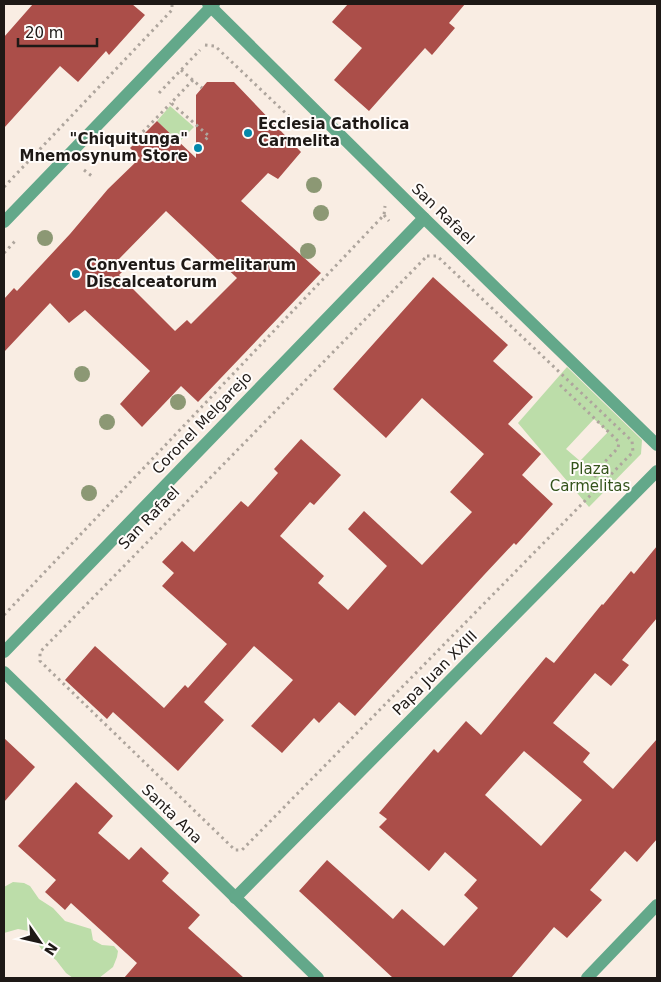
<svg xmlns="http://www.w3.org/2000/svg" width="661" height="982" font-family="'DejaVu Sans',sans-serif">
<style>
.green{fill:#bcdda9;fill-rule:evenodd}
.building{fill:#ab4e49;fill-rule:evenodd}
.lines{fill:none;stroke-linecap:round;stroke-linejoin:round}
.path{stroke:#aea59d;stroke-width:3;stroke-dasharray:2.5 4;stroke-linecap:butt}
.minor{stroke:#63a88a;stroke-width:12}
.tree{fill:#8c9874}
.poi-dot{fill:#0488aa;stroke:#fffcfa;stroke-width:2}
.labels{text-anchor:middle;stroke-width:4;stroke-linejoin:round;paint-order:stroke}
.poi-label{font-size:15px;font-weight:bold;fill:#1e1916;stroke:#fffcfa;text-anchor:start}
.street-label{font-size:15px;fill:#1e1916;stroke:#fffcfa}
.park-label{font-size:15px;fill:#33531a;stroke:#fffcfa}
</style>
<rect width="100%" height="100%" fill="#f9ede3"/>
<!-- green -->
<g class="green">
<polygon points="170,106 194,127 179,142 157,121"/>
<path d="M 567,367 L 642,440 L 641,454 L 589,507 L 518,423 ZM 594,419 L 608,432 L 580,461 L 566,449 Z"/>
<polygon points="13,882 24,883 30,886 39,899 53,908 65,921 91,929 93,940 102,945 114,946 118,951 117,957 113,967 108,971 99,978 73,978 66,973 56,960 42,950 29,931 18,929 4,933 4,887"/>
</g>
<!-- building -->
<g class="building">
<polygon points="33,4 132,4 145,15 109,55 106,51 78,82 60,66 4,128 4,37"/>
<polygon points="348,4 465,4 449,23 455,28 432,55 425,48 369,111 334,80 362,48 332,22"/>
<path d="M 207,82 L 234,82 L 301,152 L 278,179 L 268,173 L 241,201 L 321,273 L 198,402 L 181,386 L 142,427 L 120,404 L 150,371 L 85,310 L 69,323 L 50,303 L 4,352 L 4,299 L 14,288 L 17,291 L 70,234 L 108,189 L 140,158 L 130,148 L 157,121 L 196,158 L 196,95 ZM 166,211 L 237,278 L 191,324 L 187,320 L 175,331 L 119,275 L 127,267 L 118,260 Z"/>
<polygon points="433,277 508,345 493,361 533,397 508,424 541,454 522,475 553,504 516,545 514,543 484,575 355,716 339,702 319,723 314,718 282,753 251,726 293,680 254,646 204,702 224,720 178,771 113,712 107,719 65,680 95,646 164,708 185,685 188,688 227,644 162,586 174,573 162,562 182,541 194,552 241,501 248,507 278,473 274,469 301,439 341,475 314,505 310,502 280,536 324,576 318,583 348,610 387,566 348,529 364,511 422,565 472,512 450,492 484,454 422,398 386,438 333,389"/>
<path d="M 657,546 L 657,618 L 622,660 L 629,665 L 611,686 L 595,673 L 553,723 L 590,753 L 583,762 L 613,789 L 657,739 L 657,839 L 637,862 L 625,851 L 590,890 L 602,900 L 567,938 L 554,927 L 511,978 L 393,978 L 299,891 L 327,860 L 393,919 L 402,909 L 444,946 L 478,908 L 464,895 L 477,880 L 445,852 L 429,871 L 379,827 L 387,819 L 379,813 L 434,749 L 438,753 L 466,721 L 481,735 L 546,657 L 554,663 L 602,604 L 603,605 L 631,571 L 634,574 ZM 524,751 L 582,800 L 541,846 L 485,795 Z"/>
<polygon points="4,738 35,767 4,802"/>
<polygon points="76,782 113,816 98,833 129,860 141,847 169,873 162,881 200,915 188,928 244,978 124,978 137,963 71,903 65,910 45,892 56,880 18,846"/>
</g>
<g class="lines">
<!-- path -->
<g class="path">
<polyline points="205,45 215,46 296,123"/>
<polyline points="181,70 202,88"/>
<polyline points="193,80 171,103 209,136 203,142"/>
<polyline points="159,93 200,50"/>
<polyline points="119,134 131,144 171,103"/>
<polyline points="84,170 93,177"/>
<polyline points="4,187 172,10 172,4"/>
<polyline points="384,215 389,221"/>
<polyline points="4,253 17,239"/>
<polygon points="427,256 437,256 632,441 633,452 242,850 235,850 40,661 40,652"/>
<polyline points="560,385 619,442 618,448 593,474"/>
<polyline points="580,462 603,483"/>
<polyline points="4,615 384,215 385,206"/>
</g>
<!-- minor -->
<g class="minor">
<polyline points="208,4 424,218 657,445"/>
<polyline points="4,222 214,4"/>
<polyline points="4,652 424,218"/>
<polyline points="4,672 318,978"/>
<polyline points="235,898 657,471"/>
<polyline points="587,978 657,905"/>
</g>
</g>
<!-- trees -->
<g class="tree">
<circle cx="314" cy="185" r="8"/>
<circle cx="321" cy="213" r="8"/>
<circle cx="45" cy="238" r="8"/>
<circle cx="308" cy="251" r="8"/>
<circle cx="82" cy="374" r="8"/>
<circle cx="178" cy="402" r="8"/>
<circle cx="107" cy="422" r="8"/>
<circle cx="89" cy="493" r="8"/>
</g>
<!-- markers -->
<g class="poi-dot">
<circle cx="248" cy="133" r="5"/>
<circle cx="198" cy="148" r="5"/>
<circle cx="76" cy="274" r="5"/>
</g>
<g class="labels">
<!-- poi labels -->
<g class="poi-label">
<text x="258" y="129">Ecclesia Catholica<tspan x="258" dy="17">Carmelita</tspan></text>
<text x="188" y="144" text-anchor="end">"Chiquitunga"<tspan x="188" dy="17">Mnemosynum Store</tspan></text>
<text x="86" y="270">Conventus Carmelitarum<tspan x="86" dy="17">Discalceatorum</tspan></text>
</g>
<!-- street labels -->
<g class="street-label">
<text transform="translate(443 214) rotate(44)" y="5">San Rafael</text>
<text transform="translate(202 423) rotate(-46)" y="5">Coronel Melgarejo</text>
<text transform="translate(149 518) rotate(-46)" y="5">San Rafael</text>
<text transform="translate(435 673) rotate(-45)" y="5">Papa Juan XXIII</text>
<text transform="translate(172 814) rotate(44)" y="5">Santa Ana</text>
</g>
<!-- park labels -->
<g class="park-label">
<text x="590" y="474">Plaza<tspan x="590" dy="17">Carmelitas</tspan></text>
</g>
</g>
<!-- border -->
<rect width="661" height="982" fill="none" stroke="#1e1916" stroke-width="10"/>
<!-- north arrow -->
<g transform="translate(40 942) rotate(124)" stroke="#fffcfa" stroke-width="4" paint-order="stroke">
<path d="M0-4L9 19L0 12L-9 19Z" fill="#1e1916"/>
<text y="-8" font-size="14" font-weight="bold" text-anchor="middle" fill="#1e1916">N</text>
</g>
<!-- scale -->
<path d="M18 38v8h79v-8" fill="none" stroke="#1e1916" stroke-width="2.5"/>
<text x="25" y="38" font-size="15" fill="#1e1916" stroke="#fffcfa" stroke-width="4" paint-order="stroke">20 m</text>
</svg>
